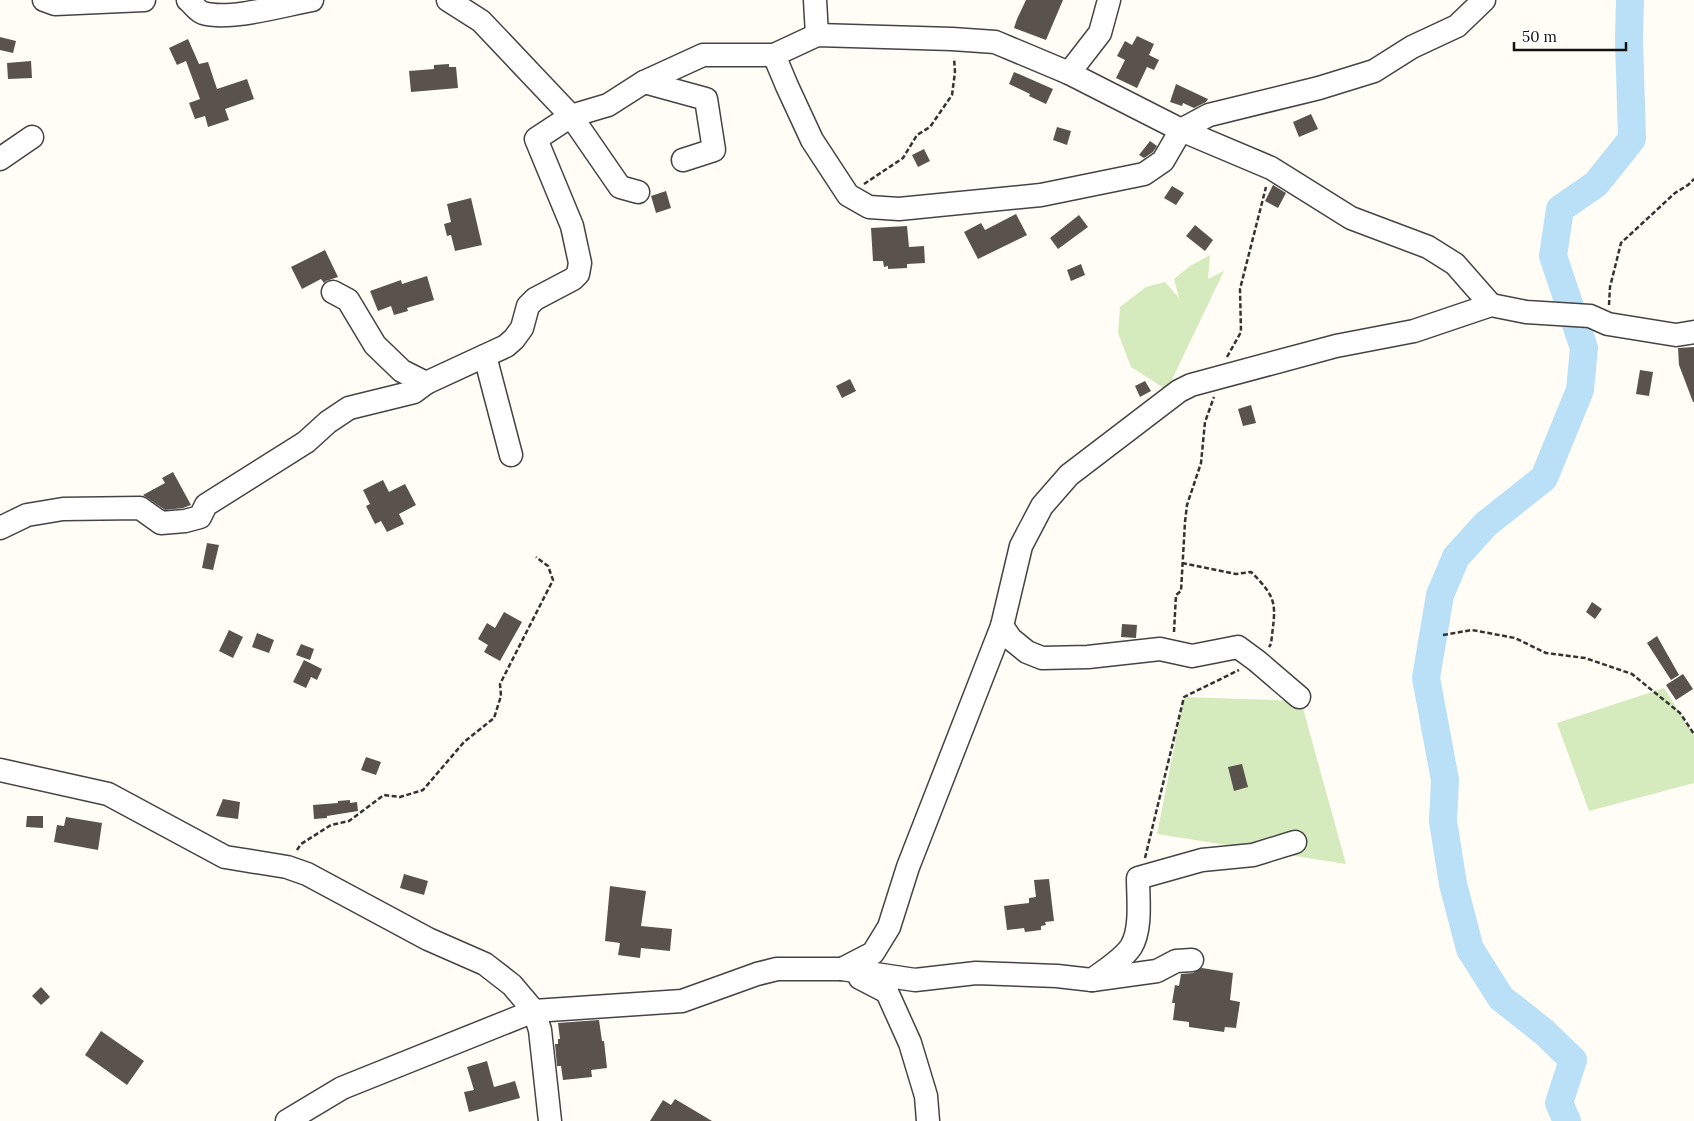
<svg xmlns="http://www.w3.org/2000/svg" width="1694" height="1121" font-family="Lora,serif">
<style>
.green{fill:#d5ebbd}
.lines{fill:none;stroke-linecap:round;stroke-linejoin:round}
.river{stroke:#b9e0f7;stroke-width:28}
.building{fill:#5a524d}
.minor-casing{stroke:#444;stroke-width:25}
.path{stroke:#333;stroke-width:2.5;stroke-dasharray:5 2.5;stroke-linecap:butt}
.minor{stroke:#fff;stroke-width:22}
</style>
<rect width="100%" height="100%" fill="#fffdf5"/>
<!-- green -->
<g class="green">
<polygon points="1210,255 1208,279 1224,271 1167,390 1131,367 1118,333 1120,307 1146,287 1165,282 1179,298 1174,279 1190,266"/>
<polygon points="1664,688 1694,735 1694,783 1589,811 1557,723"/>
<polygon points="1184,697 1301,701 1346,864 1157,834"/>
</g>
<g class="lines">
<!-- river -->
<polyline class="river" points="1567,1121 1559,1103 1573,1060 1544,1032 1501,998 1470,949 1453,884 1443,821 1445,780 1426,678 1440,595 1456,557 1486,524 1544,478 1580,390 1584,348 1553,256 1560,209 1596,184 1632,139 1629,39 1630,0"/>
</g>
<!-- building -->
<g class="building">
<polygon points="1026,0 1063,0 1046,40 1014,28 1017,19"/>
<polygon points="1137,36 1154,44 1149,55 1159,60 1154,70 1147,67 1137,88 1116,78 1125,60 1117,56 1125,41 1132,45"/>
<polygon points="0,37 16,41 13,53 0,50"/>
<polygon points="188,39 199,64 208,62 217,89 247,79 254,99 225,109 229,120 208,127 205,116 195,119 189,103 200,99 186,61 177,65 169,48"/>
<polygon points="31,61 32,78 8,79 7,63"/>
<polygon points="449,64 449,67 456,67 458,88 411,92 409,71 434,69 434,65"/>
<polygon points="1014,72 1053,89 1046,104 1029,96 1030,94 1009,84"/>
<polygon points="1176,84 1208,99 1206,102 1194,108 1183,103 1182,106 1170,102"/>
<polygon points="1311,114 1318,129 1299,137 1293,122"/>
<polygon points="1057,127 1071,131 1067,145 1053,140"/>
<polygon points="1150,141 1157,146 1153,152 1144,158 1139,155"/>
<polygon points="924,149 930,161 918,167 912,155"/>
<polygon points="1273,185 1286,193 1278,208 1265,201"/>
<polygon points="1172,186 1184,193 1176,205 1164,198"/>
<polygon points="666,191 671,208 656,213 651,196"/>
<polygon points="471,198 482,245 455,251 451,235 447,236 444,224 451,222 447,204"/>
<polygon points="1016,214 1027,235 978,259 964,232 981,223 985,230"/>
<polygon points="1079,215 1088,227 1058,249 1050,238"/>
<polygon points="1195,225 1213,240 1205,251 1186,236"/>
<polygon points="907,226 909,247 924,246 925,263 907,264 907,268 888,269 888,266 884,267 883,261 873,261 871,228"/>
<polygon points="325,250 338,277 326,281 324,283 321,279 302,289 291,267"/>
<polygon points="1081,264 1085,275 1071,281 1067,270"/>
<polygon points="427,276 434,300 407,308 408,311 394,315 391,306 378,311 370,291 401,280 402,284"/>
<polygon points="1694,347 1694,402 1693,402 1679,365 1678,348"/>
<polygon points="1640,370 1653,372 1649,396 1636,394"/>
<polygon points="850,379 856,391 842,398 836,386"/>
<polygon points="1145,381 1151,391 1140,397 1135,386"/>
<polygon points="1251,405 1256,423 1243,426 1238,409"/>
<polygon points="173,472 191,505 183,508 165,510 143,495 165,483 162,478"/>
<polygon points="383,480 389,492 405,484 416,505 399,514 404,524 387,532 381,521 375,524 366,506 370,504 363,490"/>
<polygon points="207,543 219,545 213,570 202,568"/>
<polygon points="1592,602 1602,609 1595,619 1586,612"/>
<polygon points="504,612 522,622 500,661 484,652 488,645 478,639 487,623 495,628"/>
<polygon points="1122,624 1137,625 1136,638 1121,637"/>
<polygon points="229,630 243,637 233,658 219,651"/>
<polygon points="257,633 274,640 269,653 252,647"/>
<polygon points="1657,636 1679,675 1671,680 1647,643"/>
<polygon points="301,644 314,649 310,660 296,655"/>
<polygon points="304,660 322,669 317,680 311,677 306,688 293,682"/>
<polygon points="1683,674 1693,689 1676,700 1666,685"/>
<polygon points="366,757 381,762 376,775 361,770"/>
<polygon points="1242,764 1248,787 1234,791 1228,767"/>
<polygon points="223,799 240,802 238,819 216,816"/>
<polygon points="350,800 350,803 357,802 358,811 327,816 327,818 314,819 313,805 338,803 338,801"/>
<polygon points="27,816 43,816 43,828 26,827"/>
<polygon points="66,817 102,823 98,850 54,842 57,825 64,826"/>
<polygon points="404,874 428,881 424,895 400,888"/>
<polygon points="1049,879 1054,921 1045,922 1046,925 1041,926 1041,930 1025,932 1024,928 1007,930 1004,906 1029,903 1029,898 1036,897 1034,880"/>
<polygon points="610,886 646,891 641,926 672,929 670,951 641,948 640,958 618,955 620,943 605,941"/>
<polygon points="1202,968 1233,973 1230,1000 1240,1002 1236,1028 1225,1027 1224,1032 1189,1027 1189,1022 1173,1020 1175,1003 1172,1003 1175,985 1179,986 1181,974 1193,973"/>
<polygon points="41,987 50,997 41,1005 32,996"/>
<polygon points="599,1020 602,1041 604,1041 607,1068 591,1070 592,1077 563,1080 561,1066 557,1066 555,1044 558,1044 558,1039 560,1039 558,1023"/>
<polygon points="101,1031 144,1061 127,1085 85,1055"/>
<polygon points="487,1061 494,1087 515,1081 520,1098 469,1112 464,1092 474,1090 467,1067"/>
<polygon points="675,1099 712,1121 650,1121 663,1100 671,1105"/>
</g>
<g class="lines">
<defs>
<g id="minor">
<polyline points="44,0 55,4 144,0"/>
<path d="M 188,0 C 193,4 197,11 203,13 C 230,21 284,5 312,0"/>
<polyline points="448,0 481,21 571,116 620,187 638,192"/>
<polyline points="815,0 817,35"/>
<polyline points="774,55 787,86 812,140 848,195 869,207 899,209 1041,195 1144,174 1163,161 1181,130 1209,115 1319,88 1374,71 1412,47 1457,26 1484,0"/>
<polyline points="1069,73 1100,33 1109,0"/>
<polyline points="644,82 706,99 714,150 683,160"/>
<polyline points="0,159 32,137"/>
<polyline points="333,292 348,300 375,345 402,371 426,383 506,346 514,339 522,328 528,306 535,299 573,279 578,274 580,263 572,226 536,139 571,116 608,105 644,82 703,55 774,55 817,35 952,39 995,42 1069,73 1181,130 1271,168 1351,218 1428,247 1455,264 1491,305"/>
<polyline points="485,356 511,455"/>
<polyline points="0,528 27,515 63,509 140,508 161,523 185,521 200,517 206,505 306,442 328,422 349,408 414,392 426,383"/>
<polyline points="1002,626 1011,639 1027,652 1042,658 1088,657 1160,649 1192,656 1238,647 1257,661 1299,697"/>
<polyline points="0,770 108,794 225,857 287,867 307,874 428,939 485,964 512,985 534,1011 540,1030 550,1121"/>
<polyline points="842,969 873,953 889,927 908,867 1002,626 1021,546 1042,506 1069,475 1179,391 1191,385 1336,346 1414,331 1491,305 1526,312 1590,316 1608,324 1676,335 1694,332"/>
<polyline points="860,978 887,992 910,1043 926,1096 928,1121"/>
<path d="M 1092,980 C 1105,970 1122,960 1131,947 C 1142,929 1138,898 1138,878 L 1202,860 L 1253,855 L 1295,842"/>
<polyline points="287,1121 342,1088 534,1011 682,1001 757,974 777,969 842,969 915,980 976,973 1057,976 1092,980 1157,971 1176,961 1192,960"/>
</g>
</defs>
<!-- minor casing -->
<use href="#minor" class="minor-casing"/>
<!-- path -->
<g class="path">
<polyline points="864,184 903,158 917,135 930,127 952,95 955,72 954,58"/>
<polyline points="1609,305 1610,287 1621,243 1675,193 1688,185 1694,179"/>
<polyline points="1227,357 1241,332 1240,289 1266,187"/>
<path d="M 1182,563 L 1236,574 L 1251,572 C 1280,600 1275,607 1271,644 L 1269,647"/>
<polyline points="1174,632 1176,595 1181,591 1185,522 1187,505 1201,463 1205,422 1214,397"/>
<polyline points="1443,635 1472,630 1515,638 1546,653 1585,658 1632,674 1680,713 1694,734"/>
<polyline points="297,850 301,844 331,825 349,821 384,795 400,797 423,790 464,742 494,718 501,696 500,684 553,580 548,566 536,557"/>
<polyline points="1145,858 1184,697 1239,670"/>
</g>
<!-- minor -->
<use href="#minor" class="minor"/>
</g>
<!-- scale -->
<path d="M1514 42v8h112v-8" fill="none" stroke="#111111" stroke-width="2.5"/>
<text x="1522" y="42" font-size="15" fill="#111111" stroke="#ffffff" stroke-width="4" paint-order="stroke">50 m</text>
</svg>
